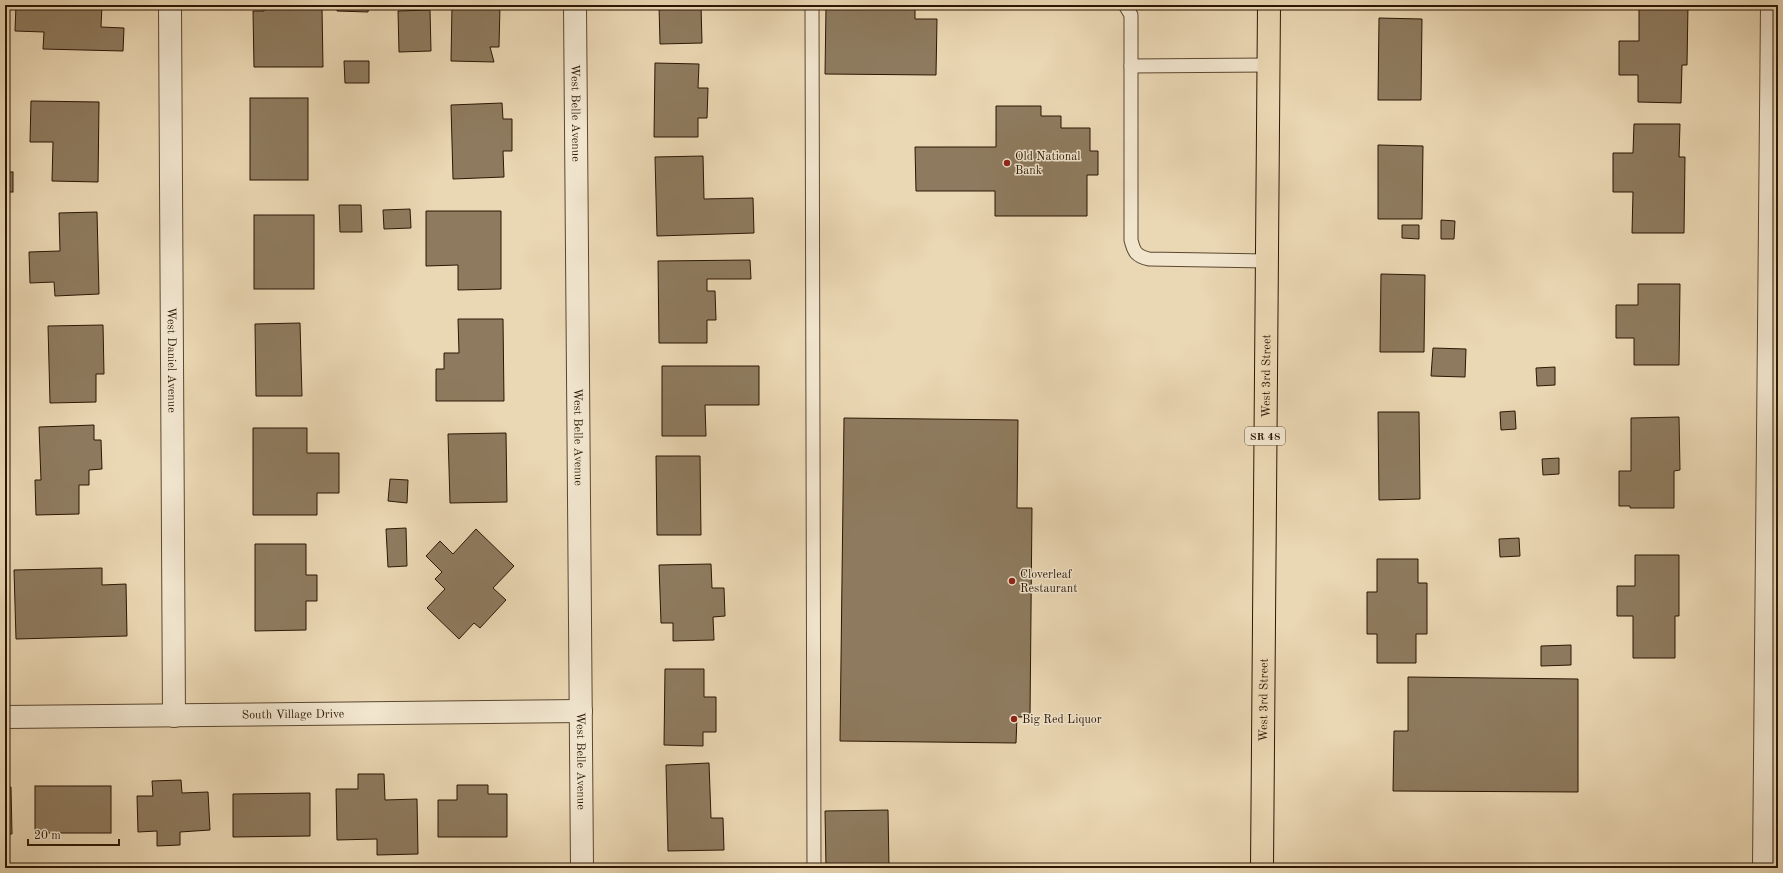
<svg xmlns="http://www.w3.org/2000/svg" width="1783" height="873" font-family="'Old Standard TT',serif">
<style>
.building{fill:#8e7b5f;stroke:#2b1704}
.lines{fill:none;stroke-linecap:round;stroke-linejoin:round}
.service-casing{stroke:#5b4730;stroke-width:15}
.minor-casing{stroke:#5b4730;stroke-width:24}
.primary-casing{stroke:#2b1704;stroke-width:24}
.service{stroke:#f1e5ce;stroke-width:13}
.minor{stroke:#f1e5ce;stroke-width:22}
.primary{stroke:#ead7b3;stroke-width:22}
.poi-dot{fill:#8f2418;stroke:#f1e5ce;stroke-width:1.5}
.labels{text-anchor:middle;stroke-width:3;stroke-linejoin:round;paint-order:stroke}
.shield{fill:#f1e5ce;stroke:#665541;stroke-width:1}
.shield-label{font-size:11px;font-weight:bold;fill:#2b1704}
.street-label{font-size:12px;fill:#2b1704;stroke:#f1e5ce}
.poi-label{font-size:12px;fill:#2b1704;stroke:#f1e5ce;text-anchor:start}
</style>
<rect width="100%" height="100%" fill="#ead7b3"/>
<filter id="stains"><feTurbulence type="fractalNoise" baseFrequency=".005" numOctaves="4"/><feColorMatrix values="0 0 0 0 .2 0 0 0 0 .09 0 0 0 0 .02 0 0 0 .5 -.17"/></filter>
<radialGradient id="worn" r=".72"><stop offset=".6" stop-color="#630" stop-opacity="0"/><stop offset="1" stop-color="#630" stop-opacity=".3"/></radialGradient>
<!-- building -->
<g class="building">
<polygon points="16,5 102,5 101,27 124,28 123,51 43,49 44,32 15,31"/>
<polygon points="264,5 308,5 308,8 322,8 323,67 254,67 253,11 264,11"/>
<polygon points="337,5 369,5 368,12 337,11"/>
<polygon points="452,5 500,5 499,47 490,47 494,62 451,61"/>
<polygon points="659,5 701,5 702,43 660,44"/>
<polygon points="1639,5 1688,5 1687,65 1682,65 1681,103 1638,102 1638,75 1619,75 1619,41 1639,41"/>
<polygon points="826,7 915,8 915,19 937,19 936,75 825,74"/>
<polygon points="430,10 431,51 399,52 398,11"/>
<polygon points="1379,18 1422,19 1421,100 1378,100"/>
<polygon points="344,61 369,61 369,83 345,83"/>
<polygon points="655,63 699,64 698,88 708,88 707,118 698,118 698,137 654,137"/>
<rect x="250" y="98" width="58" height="82"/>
<polygon points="31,101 99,102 98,182 52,181 53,142 30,142"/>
<polygon points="502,103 503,119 512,119 512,151 503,151 504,177 453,179 451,105"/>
<polygon points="996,106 1041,106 1041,116 1061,116 1061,128 1090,128 1090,151 1098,151 1098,175 1087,175 1087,216 995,216 995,191 916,191 915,147 996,147"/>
<polygon points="1634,124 1680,124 1679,157 1685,157 1684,233 1632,233 1633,192 1613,192 1613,153 1633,153"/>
<polygon points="1378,145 1423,146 1422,219 1378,219"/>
<polygon points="703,156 704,199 753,198 754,233 657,236 655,157"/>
<rect x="5" y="172" width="8" height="20"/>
<polygon points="339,205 361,205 362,232 340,232"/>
<polygon points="410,209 411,228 384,229 383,210"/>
<polygon points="426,211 501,211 501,289 458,290 458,265 426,266"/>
<polygon points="97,212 99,294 55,296 54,282 30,283 29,252 60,251 59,213"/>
<rect x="254" y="215" width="60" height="74"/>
<polygon points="1441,220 1455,221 1454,239 1441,239"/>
<polygon points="1402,225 1419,225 1419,239 1402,238"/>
<polygon points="750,260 751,279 707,279 707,291 715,291 716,320 707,320 707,343 659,343 658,261"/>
<polygon points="1381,274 1425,275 1424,352 1380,352"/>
<polygon points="1638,284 1680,284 1679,365 1634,365 1634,338 1616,338 1616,305 1638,305"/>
<polygon points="458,319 503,319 504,401 436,401 436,369 444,369 444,353 459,353"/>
<polygon points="300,323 302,396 256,396 255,324"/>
<polygon points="103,325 104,374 96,374 96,402 50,403 48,326"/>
<polygon points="1433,348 1466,349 1465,377 1431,376"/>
<polygon points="662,366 759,366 759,405 705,405 706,436 662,436"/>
<polygon points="1555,367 1555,385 1537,386 1536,368"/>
<polygon points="1515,411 1516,429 1501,430 1500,412"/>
<polygon points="1378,412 1419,412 1420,499 1379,500"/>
<polygon points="1679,417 1680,470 1674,471 1674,508 1630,508 1630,506 1619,506 1619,471 1631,471 1631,418"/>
<polygon points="844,418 1018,420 1017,508 1032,508 1030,717 1017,717 1016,743 840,741"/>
<polygon points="94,425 94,440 101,440 102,469 89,470 89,485 79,485 79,514 36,515 35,480 41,480 39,427"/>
<polygon points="253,428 307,428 307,453 339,453 339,493 317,493 317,515 253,515"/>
<polygon points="506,433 507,502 450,503 448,434"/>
<polygon points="656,456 700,456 701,535 657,535"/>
<polygon points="1559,458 1559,474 1543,475 1542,459"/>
<polygon points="390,479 408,480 407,503 388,501"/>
<polygon points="406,528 407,566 388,567 386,529"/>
<polygon points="476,529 514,566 493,588 506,600 480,628 474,623 459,639 427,608 445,589 435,579 442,572 426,556 440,541 453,554"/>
<polygon points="1519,538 1520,556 1500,557 1499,539"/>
<polygon points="5,542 7,564 5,564"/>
<polygon points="255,544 306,544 306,575 317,575 317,601 306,601 306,630 255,631"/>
<polygon points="1635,555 1679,555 1679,616 1675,616 1675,658 1633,658 1633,616 1617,616 1617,586 1635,586"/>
<polygon points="1377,559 1418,559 1418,583 1427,583 1427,634 1416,634 1416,663 1377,663 1377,634 1367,634 1367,592 1377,592"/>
<polygon points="711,564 712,588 724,588 725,616 713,617 714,640 673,641 673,623 661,623 659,565"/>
<polygon points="102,568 102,585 126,584 127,636 16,639 14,570"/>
<polygon points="1571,645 1571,665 1541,666 1541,646"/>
<polygon points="665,669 704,669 704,697 716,697 716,732 703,732 703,746 664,745"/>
<polygon points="1408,677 1578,679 1578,792 1393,791 1394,731 1408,731"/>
<polygon points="709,763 711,818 723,818 724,850 668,851 666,765"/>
<polygon points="358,774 384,774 385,800 417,799 418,854 377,855 377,839 337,840 336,789 358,789"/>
<polygon points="181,780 182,793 208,792 210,830 180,832 180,845 157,846 157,831 138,832 137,796 153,796 152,781"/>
<polygon points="457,785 488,785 488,794 507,794 507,837 438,837 438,800 457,800"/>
<rect x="35" y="786" width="76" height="47"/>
<polygon points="5,787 11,787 12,834 5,834"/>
<polygon points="310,793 310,836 233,837 233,794"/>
<polygon points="888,810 889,868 826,868 825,811"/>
</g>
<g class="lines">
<defs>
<g id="service">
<polyline points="812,5 814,868"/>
<path d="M 1125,5 L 1131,15 L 1131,240 C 1134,252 1136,256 1149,259 L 1267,261"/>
<polyline points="1131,66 1268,65"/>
</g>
<g id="minor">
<path id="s1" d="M 170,5 L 174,716"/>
<path id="s2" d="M 575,5 L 582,868"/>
<path id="s3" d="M 5,717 L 581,711"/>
<polyline points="1764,868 1772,5"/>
</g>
<g id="primary">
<path id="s4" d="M 1262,868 L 1269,5"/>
</g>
</defs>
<!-- service casing -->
<use href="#service" class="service-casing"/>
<!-- minor casing -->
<use href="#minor" class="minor-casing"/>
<!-- primary casing -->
<use href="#primary" class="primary-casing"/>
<!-- service -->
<use href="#service" class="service"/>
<!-- minor -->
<use href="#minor" class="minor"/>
<!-- primary -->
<use href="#primary" class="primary"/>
</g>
<!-- markers -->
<g class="poi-dot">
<circle cx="1007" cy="163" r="4"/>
<circle cx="1012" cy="581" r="4"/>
<circle cx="1014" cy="719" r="4"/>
</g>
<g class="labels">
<!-- shield labels -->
<rect class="shield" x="1245" y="427" width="40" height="18" rx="3"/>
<g class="shield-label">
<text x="1265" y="440">SR 48</text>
</g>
<!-- street labels -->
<g class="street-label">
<text dy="4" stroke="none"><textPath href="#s2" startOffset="108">West Belle Avenue</textPath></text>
<text dy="4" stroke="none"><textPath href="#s1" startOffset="355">West Daniel Avenue</textPath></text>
<text dy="4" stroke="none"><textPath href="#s4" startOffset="492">West 3rd Street</textPath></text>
<text dy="4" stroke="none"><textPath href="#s2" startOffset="432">West Belle Avenue</textPath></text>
<text dy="4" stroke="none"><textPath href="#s4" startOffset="168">West 3rd Street</textPath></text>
<text dy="4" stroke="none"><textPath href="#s3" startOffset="288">South Village Drive</textPath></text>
<text dy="4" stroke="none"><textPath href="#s2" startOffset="756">West Belle Avenue</textPath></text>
</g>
<!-- poi labels -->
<g class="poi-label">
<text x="1015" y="160">Old National<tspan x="1015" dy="14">Bank</tspan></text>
<text x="1020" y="578">Cloverleaf<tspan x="1020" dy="14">Restaurant</tspan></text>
<text x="1022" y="723">Big Red Liquor</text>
</g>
</g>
<!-- margin -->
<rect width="1783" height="873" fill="none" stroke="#ead7b3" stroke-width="20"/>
<rect x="6" y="6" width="1771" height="861" fill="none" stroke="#2b1704" stroke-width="2"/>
<rect x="10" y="10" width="1763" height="853" fill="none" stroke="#2b1704"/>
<!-- scale -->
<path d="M28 839v6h91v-6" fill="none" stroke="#2b1704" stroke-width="2"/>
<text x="34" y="839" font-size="12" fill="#2b1704" stroke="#f1e5ce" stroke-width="3" paint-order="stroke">20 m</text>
<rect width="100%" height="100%" filter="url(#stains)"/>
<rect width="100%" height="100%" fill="url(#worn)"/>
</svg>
